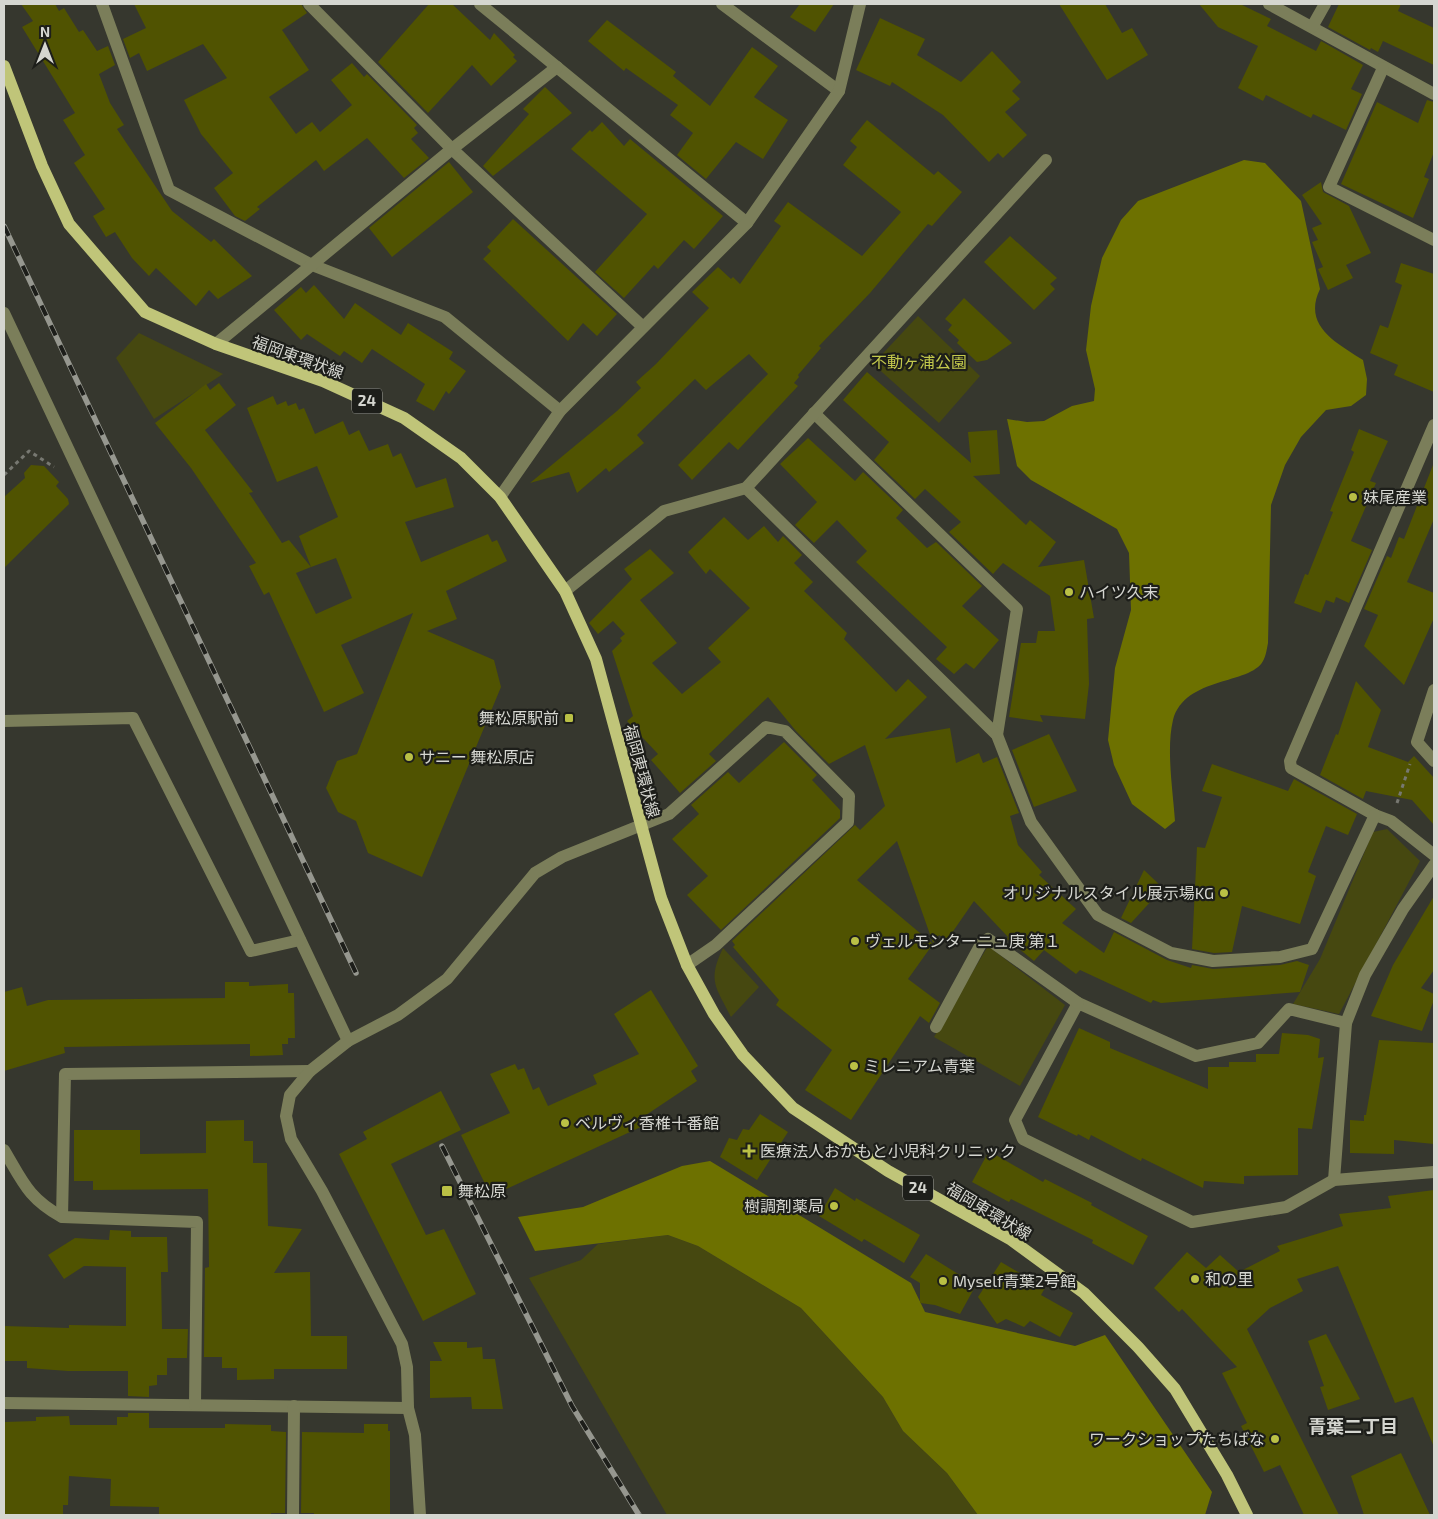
<svg xmlns="http://www.w3.org/2000/svg" width="1438" height="1519" font-family="'Exo 2','Noto Sans JP',sans-serif">
<style>
.green{fill:#464810}
.water{fill:#6d7100}
.building{fill:#505301}
.lines{fill:none;stroke-linecap:round;stroke-linejoin:round}
.path{stroke:#777871;stroke-width:3;stroke-dasharray:4 4;stroke-linecap:butt}
.minor{stroke:#7b7e5a;stroke-width:12}
.major{stroke:#c0c579;stroke-width:12}
.rail-casing{stroke:#96978f;stroke-width:5.5}
.rail{stroke:#1d1e1a;stroke-width:4;stroke-dasharray:11;stroke-linecap:butt}
.poi-dot{fill:#bac045;stroke:#1d1e1a;stroke-width:2}
.labels{text-anchor:middle;stroke-width:4.5;stroke-linejoin:round;paint-order:stroke}
.shield{fill:#1d1e1a;stroke:#9e9f99;stroke-width:1}
.shield-label{font-size:15px;font-weight:bold;fill:#d5d6d0}
.street-label{font-size:16px;fill:#d5d6d0;stroke:#1d1e1a}
.park-label{font-size:16px;fill:#c3c94c;stroke:#1d1e1a}
.poi-label{font-size:16px;fill:#d5d6d0;stroke:#1d1e1a;text-anchor:start}
.neighbourhood-label{font-size:18px;font-weight:bold;fill:#d5d6d0;stroke:#1d1e1a}
</style>
<rect width="100%" height="100%" fill="#36372e"/>
<!-- green -->
<g class="green">
<polygon points="918,316 980,376 939,423 873,364"/>
<polygon points="139,333 223,374 154,419 116,358"/>
<polygon points="1387,829 1420,861 1339,1014 1293,1004 1320,959 1373,832"/>
<polygon points="988,946 1065,1005 1020,1086 934,1037"/>
<path d="M 723,948 L 759,987 L 731,1017 C 716,987 707,981 723,948 Z"/>
<polygon points="668,1235 698,1246 801,1308 883,1397 903,1431 947,1473 978,1515 667,1515 529,1278 581,1260 598,1244"/>
</g>
<!-- water -->
<g class="water">
<path d="M 1244,160 L 1265,163 L 1301,201 L 1320,289 C 1302,326 1337,343 1363,360 L 1367,379 L 1366,395 L 1351,406 L 1326,410 L 1301,437 L 1285,465 L 1271,505 L 1268,643 C 1267,648 1266,656 1263,661 C 1250,685 1185,676 1173,720 C 1166,749 1173,791 1175,821 L 1165,829 L 1132,804 L 1114,765 L 1108,740 L 1115,668 L 1131,610 L 1129,553 L 1117,529 L 1031,480 L 1017,466 L 1007,419 L 1027,422 L 1044,421 L 1072,406 L 1094,401 L 1095,389 L 1086,350 L 1091,306 L 1102,258 L 1121,220 L 1138,201 Z"/>
<polygon points="710,1161 911,1283 925,1312 1075,1346 1105,1335 1212,1492 1205,1515 978,1515 947,1473 903,1431 883,1397 801,1308 698,1246 668,1235 535,1251 518,1217 583,1207 682,1166"/>
</g>
<!-- building -->
<g class="building">
<polygon points="21,4 55,4 59,11 64,8 79,32 83,30 97,51 108,46 115,65 99,74 110,103 124,125 117,129 172,211 211,242 214,239 252,276 218,299 209,290 196,306 156,268 149,276 132,258 115,232 106,237 93,216 105,209 74,163 85,155 63,120 75,113 22,27 33,21"/>
<polygon points="134,4 301,4 307,13 282,30 309,70 269,97 296,134 312,122 320,132 352,105 331,80 352,63 364,77 367,74 417,125 414,128 418,133 411,139 429,158 404,178 367,138 324,171 316,160 257,207 260,209 245,221 235,216 214,188 233,173 201,134 184,100 227,78 203,44 147,71 139,53 130,58 123,39 146,28"/>
<polygon points="429,4 452,4 490,40 494,33 515,55 513,57 517,61 491,86 472,65 428,113 378,62"/>
<polygon points="800,4 834,4 815,32 790,17"/>
<polygon points="1059,4 1105,4 1122,33 1132,28 1148,55 1107,80"/>
<polygon points="1199,4 1240,4 1271,19 1267,26 1316,51 1321,41 1363,65 1351,89 1362,94 1346,130 1313,114 1311,118 1266,95 1263,101 1238,88 1258,46 1218,27"/>
<polygon points="1339,4 1401,4 1398,11 1434,28 1434,65 1383,41 1378,52 1371,48 1370,50 1328,27"/>
<polygon points="880,18 925,39 917,55 961,82 992,51 1021,82 1012,91 1020,99 1005,112 1027,135 1003,158 998,153 989,162 943,115 892,82 890,86 856,70"/>
<polygon points="607,20 676,72 673,76 710,106 752,47 778,66 754,97 788,120 763,159 736,142 706,179 677,155 693,133 670,115 678,105 626,68 624,71 588,41"/>
<polygon points="545,87 572,113 493,176 483,166 529,114 523,109"/>
<polygon points="1427,100 1434,102 1434,152 1424,177 1429,179 1413,218 1341,184 1377,102 1418,123"/>
<polygon points="867,120 934,175 938,171 962,192 932,226 928,224 870,293 819,346 821,348 798,375 799,377 794,383 798,386 738,450 729,442 692,480 678,465 768,374 749,354 706,390 695,379 637,435 644,443 609,472 606,468 577,493 569,472 530,483 617,411 641,388 636,382 656,364 709,308 692,292 718,267 731,279 733,277 740,284 781,226 774,221 788,202 862,256 901,212 843,165 857,147 850,141"/>
<polygon points="602,122 624,146 630,139 723,216 694,249 684,240 658,269 654,265 624,298 595,272 647,214 571,149 590,130 592,132"/>
<polygon points="449,162 473,192 392,257 369,228"/>
<polygon points="1321,182 1323,192 1349,206 1371,253 1346,265 1353,278 1328,290 1318,269 1323,267 1312,242 1318,240 1312,228 1322,224 1302,195"/>
<polygon points="513,219 617,314 597,336 583,323 568,341 483,259 491,251 487,247"/>
<polygon points="1010,236 1057,278 1050,284 1055,289 1034,310 984,262"/>
<polygon points="1401,263 1434,274 1434,392 1394,375 1398,365 1370,353 1380,325 1388,328 1402,285 1395,282"/>
<polygon points="314,285 344,319 355,303 401,335 408,323 453,352 449,359 466,371 449,394 446,391 434,411 416,401 425,384 372,349 362,363 344,351 340,356 307,334 301,340 274,310 301,287 306,293"/>
<polygon points="964,298 1012,343 987,360 977,362 957,343 959,340 948,330 952,325 945,319"/>
<polygon points="867,372 971,463 968,432 997,430 1000,474 973,476 1026,525 1030,520 1056,542 1038,567 1084,560 1094,618 1087,619 1089,684 1085,719 1040,715 1043,722 1009,717 1021,643 1036,643 1038,631 1055,631 1050,596 1003,563 993,574 949,532 961,522 925,489 915,499 874,460 889,442 843,400"/>
<polygon points="219,383 236,405 205,430 253,492 249,493 282,543 289,540 311,567 296,573 316,614 352,598 336,558 311,567 299,536 338,517 317,466 277,482 247,408 273,396 277,405 286,401 288,406 296,403 299,410 304,408 315,434 343,421 349,435 359,430 369,451 388,444 393,457 401,453 416,488 446,478 454,507 405,522 421,562 488,534 492,542 497,540 507,561 446,591 457,619 427,631 494,660 501,687 422,877 368,853 356,821 338,812 326,788 337,761 357,754 413,613 341,645 364,693 324,712 269,592 264,595 249,566 256,563 191,468 155,423 206,384 210,390"/>
<polygon points="1359,429 1388,441 1370,481 1376,483 1351,541 1372,550 1349,603 1336,597 1334,603 1326,600 1321,613 1294,603 1305,574 1308,575 1333,512 1330,511 1354,452 1351,450"/>
<polygon points="808,438 855,481 863,472 903,510 896,518 927,548 936,542 982,586 962,606 999,640 974,669 966,663 954,674 936,659 947,647 856,562 867,551 837,520 814,543 795,525 817,502 780,464"/>
<polygon points="31,465 44,466 59,482 56,486 68,499 69,504 4,568 4,497 25,478 24,473"/>
<polygon points="1433,465 1434,519 1407,582 1434,593 1434,618 1404,685 1364,646 1378,615 1364,609 1387,556 1391,558 1399,537 1404,539"/>
<polygon points="724,517 748,540 764,526 778,542 783,536 802,555 794,563 813,582 804,591 847,633 844,639 896,692 908,679 927,697 885,739 950,728 956,763 979,753 983,763 997,757 1019,813 1010,816 1018,845 1042,872 1039,875 1076,909 1062,923 1104,953 1114,932 1167,960 1191,968 1192,965 1213,969 1280,965 1297,961 1309,965 1300,992 1161,1003 1153,1000 1151,1003 1080,970 1076,974 1044,950 1034,961 1007,939 1008,937 974,901 947,940 939,935 933,943 897,841 857,880 933,944 908,979 940,1003 929,1023 920,1016 851,1120 805,1090 832,1050 776,1005 779,1000 733,947 735,945 732,941 855,825 860,830 885,806 865,745 829,764 796,731 768,697 709,754 716,761 680,793 651,760 658,754 627,721 633,716 612,651 622,641 620,638 625,634 613,621 598,634 589,623 632,579 624,569 650,549 674,573 640,600 677,643 652,663 682,694 721,662 708,648 750,608 710,569 706,574 688,552"/>
<polygon points="1356,681 1381,710 1368,747 1408,762 1414,756 1434,778 1434,825 1412,800 1366,791 1363,799 1320,775 1336,734 1338,735"/>
<polygon points="1049,734 1077,791 1034,807 1012,750"/>
<polygon points="784,742 817,775 812,780 840,810 840,818 721,930 687,895 708,876 672,839 699,814 691,805 728,772 739,783"/>
<polygon points="1212,764 1288,791 1294,779 1357,814 1348,835 1326,826 1308,872 1316,876 1300,924 1242,906 1232,952 1214,953 1192,949 1197,847 1205,848 1222,797 1202,791"/>
<polygon points="1144,870 1163,888 1131,923 1121,918"/>
<polygon points="1434,896 1434,970 1421,988 1434,994 1434,1000 1422,1031 1371,1016 1393,965"/>
<polygon points="225,982 249,982 249,986 288,984 288,993 294,993 295,1038 288,1038 288,1044 282,1044 283,1055 250,1056 250,1044 64,1047 65,1053 4,1071 4,992 22,987 27,1006 48,1000 225,998"/>
<polygon points="651,990 698,1066 691,1071 697,1081 640,1119 643,1126 491,1196 461,1135 510,1113 490,1074 515,1064 518,1070 524,1068 533,1090 539,1087 548,1106 597,1084 593,1075 639,1054 614,1014"/>
<polygon points="1079,1028 1110,1042 1110,1048 1208,1089 1208,1067 1229,1067 1229,1062 1256,1062 1256,1054 1279,1054 1282,1033 1308,1035 1320,1039 1318,1058 1324,1057 1312,1129 1298,1128 1298,1175 1244,1176 1244,1184 1204,1181 1203,1188 1142,1158 1141,1161 1091,1135 1089,1140 1078,1134 1077,1136 1038,1117"/>
<polygon points="1379,1040 1434,1043 1434,1144 1394,1140 1394,1154 1350,1153 1350,1120 1364,1121 1364,1115 1366,1115"/>
<polygon points="441,1091 461,1130 391,1164 426,1235 444,1229 476,1294 423,1321 339,1154 367,1139 363,1132"/>
<polygon points="760,1114 788,1132 757,1180 720,1157 729,1138 737,1140 743,1129 749,1130"/>
<polygon points="244,1120 244,1141 253,1141 253,1163 267,1163 268,1226 302,1229 274,1273 310,1272 311,1336 347,1336 347,1369 274,1369 274,1379 237,1380 237,1368 222,1368 222,1357 204,1357 205,1268 209,1267 208,1189 93,1190 93,1181 74,1181 74,1130 140,1130 140,1154 206,1153 206,1121"/>
<polygon points="989,1151 1043,1182 1045,1179 1092,1203 1091,1205 1148,1236 1133,1265 1092,1243 1093,1240 1011,1199 1009,1202 972,1182"/>
<polygon points="835,1188 855,1201 856,1198 920,1235 904,1263 864,1239 862,1242 819,1216"/>
<polygon points="1434,1190 1434,1447 1413,1397 1395,1403 1338,1266 1297,1279 1303,1291 1270,1308 1247,1329 1339,1515 1304,1515 1280,1465 1264,1472 1241,1426 1247,1423 1222,1373 1237,1367 1182,1309 1179,1312 1154,1288 1187,1252 1206,1268 1220,1255 1239,1272 1280,1251 1277,1246 1343,1226 1339,1214 1391,1208 1388,1196"/>
<polygon points="110,1230 131,1231 131,1237 167,1237 168,1272 161,1272 162,1329 188,1329 187,1358 167,1358 167,1375 157,1375 157,1385 149,1386 149,1397 128,1396 128,1371 68,1371 27,1368 27,1361 4,1361 4,1326 69,1328 69,1325 126,1326 126,1267 84,1266 64,1279 48,1255 75,1238 109,1240"/>
<polygon points="926,1254 976,1285 960,1314 935,1305 920,1303 920,1283 910,1277"/>
<polygon points="1001,1262 1045,1288 1041,1295 1073,1313 1060,1337 1030,1321 1024,1327 1006,1319 997,1324 978,1297"/>
<polygon points="1326,1334 1360,1399 1328,1410 1320,1387 1324,1386 1308,1341"/>
<polygon points="433,1342 467,1342 467,1348 482,1347 483,1359 495,1359 503,1409 472,1409 471,1397 430,1398 430,1361 442,1361"/>
<polygon points="128,1413 149,1413 149,1428 225,1428 225,1424 271,1425 271,1431 286,1432 285,1513 271,1513 271,1515 159,1515 159,1507 110,1506 111,1479 69,1476 68,1505 63,1505 63,1515 4,1515 4,1422 36,1421 36,1417 69,1416 70,1425 117,1425 117,1417 128,1417"/>
<polygon points="364,1424 388,1424 388,1431 390,1431 390,1515 314,1515 314,1513 301,1513 302,1432 364,1433"/>
<polygon points="1401,1453 1430,1515 1364,1515 1351,1476"/>
</g>
<g class="lines">
<!-- path -->
<g class="path">
<polyline points="4,475 29,451 54,467"/>
<polyline points="1397,803 1410,764"/>
</g>
<!-- minor -->
<g class="minor">
<polyline points="102,4 169,190 312,265 445,317 560,411"/>
<polyline points="309,4 452,149 643,327"/>
<polyline points="480,4 747,223"/>
<polyline points="722,4 839,91"/>
<polyline points="1269,4 1434,94"/>
<polyline points="1312,27 1325,4"/>
<polyline points="1383,68 1329,187 1434,240"/>
<polyline points="4,313 348,1041"/>
<polyline points="216,344 452,149 557,67"/>
<polyline points="814,413 1017,609 997,735"/>
<polyline points="1434,425 1290,761 1291,768 1375,815 1391,821 1434,855"/>
<polyline points="746,488 997,735 1031,822 1098,915 1171,953 1213,961 1280,957 1312,949 1375,815"/>
<polyline points="500,497 560,411 747,223 839,91 860,4"/>
<polyline points="565,591 664,511 746,488 1046,160"/>
<polyline points="1434,690 1417,742 1434,761"/>
<polyline points="4,721 133,718 251,951 300,940"/>
<polyline points="1346,1023 1289,1009 1258,1043 1196,1056 1078,1003 1015,1120 1023,1139 1192,1222 1286,1207 1334,1180 1434,1172"/>
<polyline points="936,1027 981,944 988,939 1078,1003"/>
<path d="M 4,1150 C 23,1182 28,1198 62,1217"/>
<polyline points="1334,1180 1346,1023 1365,975 1403,909 1434,865"/>
<polyline points="4,1403 408,1408"/>
<polyline points="195,1405 197,1222 62,1217 65,1074 310,1071"/>
<polyline points="293,1515 294,1406"/>
<polyline points="420,1515 415,1435 408,1408 407,1367 402,1344 322,1191 291,1139 286,1116 290,1095 310,1071 348,1041 398,1015 447,979 535,873 562,857 669,814 766,727 785,731 849,796 848,822 716,945 687,965"/>
</g>
<!-- major -->
<polyline class="major" points="4,66 42,166 69,224 145,312 216,344 323,381 404,418 461,458 500,497 565,591 596,659 661,898 687,965 714,1014 743,1055 793,1108 888,1171 1010,1239 1084,1293 1138,1347 1175,1389 1227,1475 1247,1515"/>
<defs>
<g id="rail">
<polyline points="4,226 356,973"/>
<polyline points="442,1146 572,1406 639,1515"/>
</g>
</defs>
<!-- rail casing -->
<use href="#rail" class="rail-casing"/>
<!-- rail -->
<use href="#rail" class="rail"/>
</g>
<!-- markers -->
<g class="poi-dot">
<circle cx="1353" cy="497" r="5"/>
<circle cx="1069" cy="592" r="5"/>
<rect x="564" y="713" width="10" height="10" rx="2.5"/>
<circle cx="409" cy="757" r="5"/>
<circle cx="1224" cy="893" r="5"/>
<circle cx="855" cy="941" r="5"/>
<circle cx="854" cy="1066" r="5"/>
<circle cx="565" cy="1123" r="5"/>
<path d="M746.5 1143.5h5v5h5v5h-5v5h-5v-5h-5v-5h5z"/>
<rect x="441" y="1185" width="12" height="12" rx="2.5"/>
<circle cx="834" cy="1206" r="5"/>
<circle cx="1195" cy="1279" r="5"/>
<circle cx="943" cy="1281" r="5"/>
<circle cx="1275" cy="1439" r="5"/>
</g>
<g class="labels">
<!-- shield labels -->
<g class="shield">
<rect x="352" y="388.5" width="30" height="25" rx="4"/>
<rect x="903" y="1175.5" width="30" height="25" rx="4"/>
</g>
<g class="shield-label">
<text x="367" y="406">24</text>
<text x="918" y="1193">24</text>
</g>
<!-- street labels -->
<g class="street-label">
<text transform="translate(298 357) rotate(20)" y="6">福岡東環状線</text>
<text transform="translate(642 771) rotate(75)" y="6">福岡東環状線</text>
<text transform="translate(989 1211) rotate(31)" y="6">福岡東環状線</text>
</g>
<!-- park labels -->
<g class="park-label">
<text x="919" y="368">不動ヶ浦公園</text>
</g>
<!-- poi labels -->
<g class="poi-label">
<text x="1363" y="503">妹尾産業</text>
<text x="1079" y="598">ハイツ久末</text>
<text x="559" y="724" text-anchor="end">舞松原駅前</text>
<text x="419" y="763">サニー 舞松原店</text>
<text x="1214" y="899" text-anchor="end">オリジナルスタイル展示場KG</text>
<text x="865" y="947">ヴェルモンターニュ庚 第１</text>
<text x="864" y="1072">ミレニアム青葉</text>
<text x="575" y="1129">ベルヴィ香椎十番館</text>
<text x="760" y="1157">医療法人おかもと小児科クリニック</text>
<text x="458" y="1197">舞松原</text>
<text x="824" y="1212" text-anchor="end">樹調剤薬局</text>
<text x="1205" y="1285">和の里</text>
<text x="953" y="1287">Myself青葉2号館</text>
<text x="1265" y="1445" text-anchor="end">ワークショップたちばな</text>
</g>
<!-- neighbourhood labels -->
<g class="neighbourhood-label">
<text x="1353" y="1433">青葉二丁目</text>
</g>
</g>
<!-- border -->
<rect width="1438" height="1519" fill="none" stroke="#d5d6d0" stroke-width="10"/>
<!-- north arrow -->
<g transform="translate(45 45)" stroke="#1d1e1a" stroke-width="4" paint-order="stroke">
<path d="M0-4L9 19L0 12L-9 19Z" fill="#d5d6d0"/>
<text y="-8" font-size="14" font-weight="bold" text-anchor="middle" fill="#d5d6d0">N</text>
</g>
</svg>
